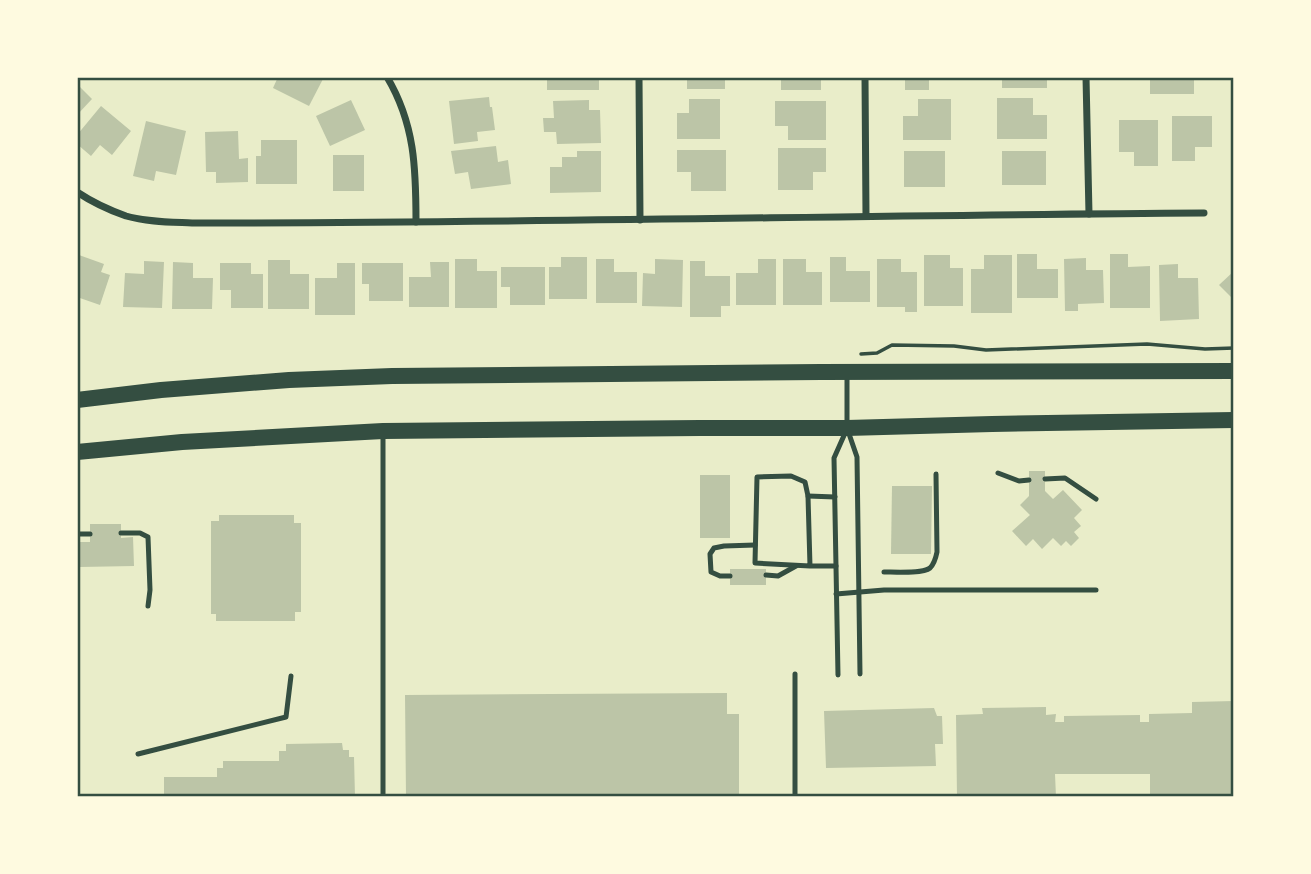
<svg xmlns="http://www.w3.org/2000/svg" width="1311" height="874" font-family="'Alegreya Sans',sans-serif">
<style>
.building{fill:#bcc5a7}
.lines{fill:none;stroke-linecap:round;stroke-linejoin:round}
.path{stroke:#344e41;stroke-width:3.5}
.service{stroke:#344e41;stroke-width:5}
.minor{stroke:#344e41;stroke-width:7}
.primary{stroke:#344e41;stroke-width:16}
.neatline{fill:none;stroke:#344e41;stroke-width:2.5}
</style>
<rect width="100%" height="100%" fill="#e9edc9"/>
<!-- building -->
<g class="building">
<polygon points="278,77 324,77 309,106 273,88"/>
<rect x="547" y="77" width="52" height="13"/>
<rect x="687" y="77" width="38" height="12"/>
<rect x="781" y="77" width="40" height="13"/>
<rect x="905" y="77" width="24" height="13"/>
<rect x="1002" y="77" width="45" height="11"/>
<polygon points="1137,77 1194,77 1194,94 1150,94 1150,80 1137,80"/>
<polygon points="77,84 92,99 77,115"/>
<polygon points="489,97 490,107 492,107 495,130 477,132 478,141 454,144 449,101"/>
<polygon points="997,98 1033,98 1033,115 1047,115 1047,139 997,139"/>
<polygon points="689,99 720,99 720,139 677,139 677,113 689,113"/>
<polygon points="918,99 951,99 951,140 903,140 903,116 918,116"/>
<polygon points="351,100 365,130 330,146 316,116"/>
<polygon points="589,100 589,110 600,110 601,143 557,144 556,132 544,132 543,118 554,118 553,101"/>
<polygon points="775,101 826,101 826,140 788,140 788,126 775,126"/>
<polygon points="101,106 131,131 112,155 100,145 91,156 77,144 77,135"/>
<polygon points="1172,116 1212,116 1212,147 1195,147 1195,161 1172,161"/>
<polygon points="1119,120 1158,120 1158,166 1134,166 1134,152 1119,152"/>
<polygon points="146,121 186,131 176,175 156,171 154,181 133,176"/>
<polygon points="238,131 239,159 248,158 248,182 216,183 216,172 206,172 205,132"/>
<polygon points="261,140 297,140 297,184 256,184 256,156 261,156"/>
<polygon points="496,146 498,162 508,160 511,184 471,189 468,172 455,174 451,151"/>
<polygon points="778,148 826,148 826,172 813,172 813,190 778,190"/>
<polygon points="677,150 726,150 726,191 691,191 691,172 677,172"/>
<polygon points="577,151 601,151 601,192 550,193 550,167 562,167 562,157 577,157"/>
<rect x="904" y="151" width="41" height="36"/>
<rect x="1002" y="151" width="44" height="34"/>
<rect x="333" y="155" width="31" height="36"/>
<polygon points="1017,254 1037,254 1037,269 1058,269 1058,298 1017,298"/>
<polygon points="1110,254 1128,254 1128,267 1150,266 1150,308 1110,308"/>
<polygon points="79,255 104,264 101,272 110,275 100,305 77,297 77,262"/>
<polygon points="924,255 950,255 950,268 963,268 963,306 924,306"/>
<polygon points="984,255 1012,255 1012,313 971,313 971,269 984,269"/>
<polygon points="561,257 587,257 587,299 549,299 549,267 561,267"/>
<polygon points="830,257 846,257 846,271 870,271 870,302 830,302"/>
<polygon points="1086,258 1086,270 1103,270 1104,303 1078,304 1078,311 1065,311 1064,259"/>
<polygon points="455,259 477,259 477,271 497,271 497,308 455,308"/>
<polygon points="596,259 614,259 614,272 637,272 637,303 596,303"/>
<polygon points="655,259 683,260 682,307 642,306 643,273 655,274"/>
<polygon points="758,259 776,259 776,305 736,305 736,273 758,273"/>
<polygon points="783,259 806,259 806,272 822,272 822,305 783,305"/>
<polygon points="877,259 901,259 901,272 917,272 917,312 905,312 905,307 877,307"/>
<polygon points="268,260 290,260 290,274 309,274 309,309 268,309"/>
<polygon points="144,261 164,262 162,308 123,307 125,273 144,274"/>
<polygon points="690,261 705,261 705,276 730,276 730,306 721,306 721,317 690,317"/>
<polygon points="173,262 193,263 193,278 213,278 212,309 172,309"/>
<polygon points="430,262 449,262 449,307 409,307 409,277 431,277"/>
<polygon points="220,263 251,263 251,274 263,274 263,308 231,308 231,290 220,290"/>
<polygon points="337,263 355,263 355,315 315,315 315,278 337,278"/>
<polygon points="362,263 403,263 403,301 369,301 369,284 362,284"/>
<polygon points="1178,264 1178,278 1198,278 1199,319 1160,321 1159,265"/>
<polygon points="501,267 545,267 545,305 510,305 510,287 501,287"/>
<polygon points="1234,271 1234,300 1219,285"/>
<polygon points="1029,471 1045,471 1045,491 1053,499 1063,490 1082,510 1074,518 1081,526 1074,532 1079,538 1071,546 1066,541 1061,546 1053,538 1042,549 1033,539 1026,546 1012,531 1030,515 1020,505 1029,496"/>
<rect x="700" y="475" width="30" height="63"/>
<polygon points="892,486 932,486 931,554 891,554"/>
<polygon points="219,515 294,515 294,523 301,523 301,612 295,612 295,621 216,621 216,614 211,614 211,521 219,521"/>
<polygon points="90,524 121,524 121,538 133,537 134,566 80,567 79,542 90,542"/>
<rect x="730" y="569" width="36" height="16"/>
<polygon points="727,693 727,714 739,714 739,797 406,797 405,695"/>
<polygon points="1234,701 1234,797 1150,797 1150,774 1055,774 1056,797 957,797 956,715 983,714 982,708 1046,707 1046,715 1056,714 1055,722 1064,722 1064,716 1140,715 1140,722 1149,722 1149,714 1192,713 1192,702"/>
<polygon points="934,708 937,716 942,716 943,744 935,744 936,766 826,768 824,711"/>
<polygon points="342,743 343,750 349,750 349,757 354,757 355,797 164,797 164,777 217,777 217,768 223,768 223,761 279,761 279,751 286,751 286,744"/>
</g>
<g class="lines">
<!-- path -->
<polyline class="path" points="861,354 877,353 892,345 954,346 986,350 1147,344 1205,349 1234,348"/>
<!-- service -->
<g class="service">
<polyline points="847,374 847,428 857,457 860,674"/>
<polyline points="383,434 383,797"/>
<polyline points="998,473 1019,481 1029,480"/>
<polyline points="1045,479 1065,478 1096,499"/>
<polyline points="808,496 835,497"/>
<polyline points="121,533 140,533 148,537 150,590 148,606"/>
<polyline points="77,534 90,534"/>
<polyline points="810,566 755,563 757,477 791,476 805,482 808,496 810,566 836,566"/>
<path d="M 884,572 C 894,572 923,574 930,568 C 934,564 936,557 937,552 L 936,474"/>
<polyline points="766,575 778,576 796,566"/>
<polyline points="730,576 720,576 711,572 710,554 714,548 724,546 755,545"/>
<polyline points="836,594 884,590 1096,590"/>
<polyline points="838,675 834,458 846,431"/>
<polyline points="138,754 286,717 291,676"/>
<polyline points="795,797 795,674"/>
</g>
<!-- minor -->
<g class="minor">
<path d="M 387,77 C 415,124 416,169 416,222"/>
<polyline points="639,77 640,220"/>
<polyline points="865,77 866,216"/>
<polyline points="1086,77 1089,214"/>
<path d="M 77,192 C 92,202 109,210 126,216 C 147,222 171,222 192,223 C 529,223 867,215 1204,213"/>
</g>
<!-- primary -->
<g class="primary">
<polyline points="77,400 161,390 289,380 392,376 821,372 1234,371"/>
<polyline points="77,452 182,442 383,431 700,428 847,428 992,424 1234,420"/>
</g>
</g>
<!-- border -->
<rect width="1311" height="874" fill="none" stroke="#fefae0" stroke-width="158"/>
<rect x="79" y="79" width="1153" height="716" class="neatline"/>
</svg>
